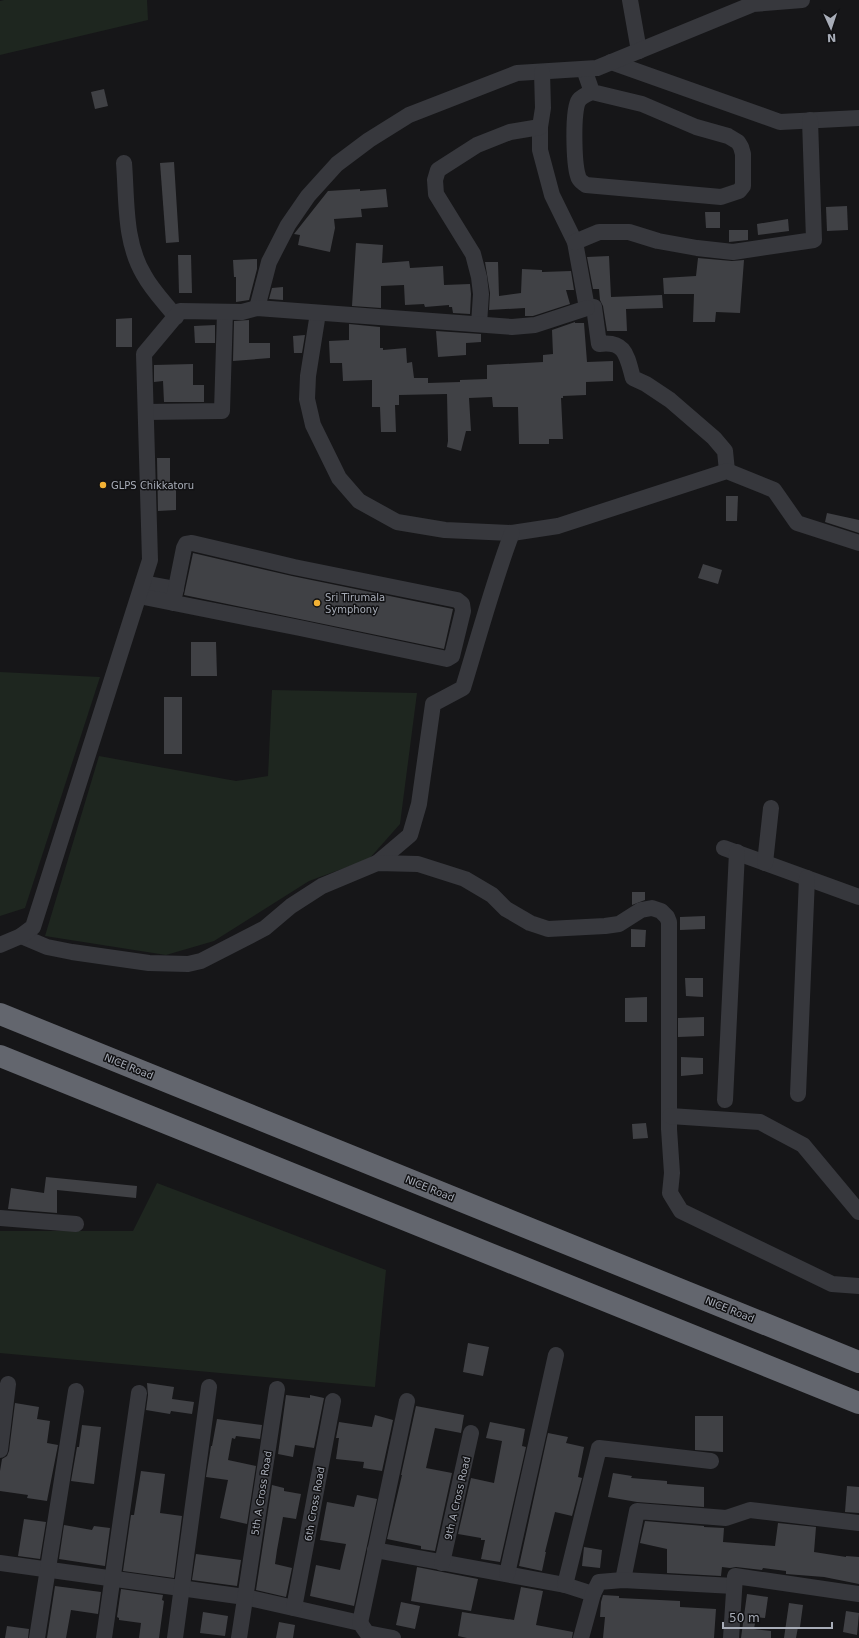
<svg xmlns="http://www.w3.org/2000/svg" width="859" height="1638" font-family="'DejaVu Sans',sans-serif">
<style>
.green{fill:#1e261f}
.building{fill:#404145}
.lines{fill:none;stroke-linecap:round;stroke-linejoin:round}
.minor{stroke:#37383d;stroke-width:16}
.highway{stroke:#63666e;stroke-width:22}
.poi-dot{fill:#f2b134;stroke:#111113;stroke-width:1.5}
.labels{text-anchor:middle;stroke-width:3;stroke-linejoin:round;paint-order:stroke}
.poi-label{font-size:10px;fill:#a8adb8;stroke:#111113;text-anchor:start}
.street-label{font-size:10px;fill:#a8adb8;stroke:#111113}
</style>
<rect width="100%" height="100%" fill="#161618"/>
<!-- green -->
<g class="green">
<polygon points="4,0 147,0 148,20 0,55 0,1"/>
<polygon points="0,672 100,677 25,908 0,916"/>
<polygon points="272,690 417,693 400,824 369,859 309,881 214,941 166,955 45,936 99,756 236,781 268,776"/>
<polygon points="157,1183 386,1270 375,1387 0,1353 0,1231 133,1231"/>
</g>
<!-- building -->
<g class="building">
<polygon points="104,89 108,106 95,109 91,92"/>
<polygon points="174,162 179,242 166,243 160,163"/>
<polygon points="360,189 360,191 386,189 388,207 361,209 362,217 334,219 335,228 330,252 298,245 300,235 294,234 328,191"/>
<polygon points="847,206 848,230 827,231 826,207"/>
<polygon points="705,212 720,212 720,228 706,228"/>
<polygon points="788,219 789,231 758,235 757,224"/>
<polygon points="729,230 748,230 748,240 729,242"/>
<polygon points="356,243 383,245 382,263 409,261 410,268 443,266 444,285 470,284 471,294 470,314 453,313 452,307 449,307 449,305 425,307 424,304 405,305 404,285 381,286 381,308 352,306"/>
<polygon points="178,255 191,255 192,293 179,293"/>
<polygon points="609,256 611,297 662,295 663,308 626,309 627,331 607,331 603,306 600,300 599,289 593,289 587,257"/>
<polygon points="698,258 732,261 744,260 740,313 716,312 715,322 693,322 694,294 664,294 663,278 696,276"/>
<polygon points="257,259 257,269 249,300 236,302 236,277 234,277 233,260"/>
<polygon points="485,262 498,262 499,296 521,293 522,269 542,270 542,272 571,271 574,290 566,290 570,304 533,316 525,316 525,308 489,310 490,293"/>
<polygon points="283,287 283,300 269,299 272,288"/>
<polygon points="132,318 132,347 116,347 116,319"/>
<polygon points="249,320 249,343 270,343 270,358 233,361 234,321"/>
<polygon points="575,322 575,323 584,323 587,362 613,361 613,381 586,382 586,395 563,396 563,398 561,398 563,439 549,439 549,444 519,444 518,407 493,407 492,397 469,398 471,431 466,431 461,451 447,447 448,441 447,394 399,395 399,405 395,405 396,432 381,432 380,407 372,407 372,380 343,381 342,363 330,363 329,341 349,340 349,324 380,327 380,348 383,348 383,350 406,348 407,363 412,362 414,378 428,378 428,383 460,382 460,380 487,379 487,365 543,362 543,355 553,354 552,330"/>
<polygon points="215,325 215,343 195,343 194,326"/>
<polygon points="436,331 481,334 481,342 466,343 466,355 438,357"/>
<polygon points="305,335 302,353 294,353 293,336"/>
<polygon points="193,364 193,385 204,385 204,402 164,402 163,381 154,382 154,365"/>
<polygon points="157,458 170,458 170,484 176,484 176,510 158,511"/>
<polygon points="726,496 738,496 737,521 726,521"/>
<polygon points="827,513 859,520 859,533 825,522"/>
<polygon points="193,553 292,576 453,609 444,649 184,595"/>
<polygon points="703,564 722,570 718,584 698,578"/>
<polygon points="191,642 216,642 217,676 191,676"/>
<rect x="164" y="697" width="18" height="57"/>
<polygon points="632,892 645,892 645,900 632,905"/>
<polygon points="705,916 705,929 680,930 680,917"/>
<polygon points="631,929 646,930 645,947 631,947"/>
<polygon points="685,978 703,978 703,997 686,996"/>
<polygon points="647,997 647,1022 625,1022 625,998"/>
<polygon points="704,1017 704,1036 678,1037 678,1018"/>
<polygon points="681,1057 703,1058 703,1074 681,1076"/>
<polygon points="646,1123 648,1138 633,1139 632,1124"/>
<polygon points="46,1177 137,1186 136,1198 57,1190 57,1213 8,1209 11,1188 44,1193"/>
<polygon points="468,1343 489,1347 483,1376 463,1372"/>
<polygon points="147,1383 174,1387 172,1399 194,1402 192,1414 171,1411 170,1414 146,1410 148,1395"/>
<polygon points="286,1395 310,1398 310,1395 324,1398 314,1448 295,1445 293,1457 278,1454"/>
<polygon points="15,1403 39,1407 37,1419 50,1421 47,1443 58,1445 47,1501 27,1498 28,1495 0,1491 0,1471 2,1459 7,1456 9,1451"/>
<polygon points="416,1406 464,1415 461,1433 435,1428 431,1446 426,1468 452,1473 435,1551 421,1549 421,1546 387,1539 402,1475 401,1475"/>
<polygon points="375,1415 393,1420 382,1471 363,1468 364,1462 336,1459 339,1438 336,1438 339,1422 372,1427"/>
<polygon points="695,1416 723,1416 723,1452 695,1450"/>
<polygon points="217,1419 262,1425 260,1439 236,1436 235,1439 232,1438 228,1460 256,1466 247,1524 220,1518 228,1480 206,1477 211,1446 212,1446"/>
<polygon points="490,1422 525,1429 522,1446 526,1447 500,1562 481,1559 485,1540 481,1540 481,1538 458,1534 471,1478 494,1483 502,1441 486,1438"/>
<polygon points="82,1425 101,1427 94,1484 71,1481 77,1447 79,1447"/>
<polygon points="548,1433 568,1437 566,1443 584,1447 578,1477 582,1478 572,1516 555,1512 545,1552 546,1552 542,1571 519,1566"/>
<polygon points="141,1471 165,1474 160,1513 182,1516 174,1578 123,1571 131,1515 134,1515"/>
<polygon points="613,1473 632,1476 631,1478 667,1481 667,1484 704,1487 704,1507 637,1502 608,1497"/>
<polygon points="272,1485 284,1488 284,1491 301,1494 296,1519 283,1517 277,1550 275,1564 292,1568 286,1597 256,1590"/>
<polygon points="847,1486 859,1487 859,1513 845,1512"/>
<polygon points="357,1495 377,1499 354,1606 310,1596 316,1565 340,1570 346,1544 320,1540 327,1502 354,1507"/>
<polygon points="24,1519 46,1522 40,1559 18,1556"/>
<polygon points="645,1521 704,1526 704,1527 724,1528 723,1542 775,1546 778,1523 816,1527 814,1552 846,1557 846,1556 859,1557 859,1584 824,1577 786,1574 786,1571 763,1568 762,1570 736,1567 730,1568 722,1567 721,1576 667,1573 667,1549 640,1543"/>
<polygon points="64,1525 92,1530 94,1526 110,1528 105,1566 59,1559"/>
<polygon points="584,1547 602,1550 600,1568 582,1566"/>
<polygon points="196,1554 241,1560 237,1586 192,1580"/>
<polygon points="417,1567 478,1579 471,1611 411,1601"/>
<polygon points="55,1586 101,1592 98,1614 71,1610 66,1638 47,1638"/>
<polygon points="521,1587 543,1591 536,1625 573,1632 572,1638 467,1638 458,1636 462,1612 514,1620"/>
<polygon points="121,1589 163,1595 162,1600 164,1601 159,1638 139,1638 141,1623 119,1620 119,1618 117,1617"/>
<polygon points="747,1594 768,1597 765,1618 756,1617 754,1629 771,1631 771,1638 741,1638"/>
<polygon points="603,1595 619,1596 619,1598 680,1601 680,1607 716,1609 714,1638 603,1638 605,1617 600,1617 601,1602"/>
<polygon points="401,1602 420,1606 415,1629 396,1625"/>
<polygon points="789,1603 803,1605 800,1627 798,1627 796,1638 784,1638"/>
<polygon points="846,1611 859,1613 857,1635 843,1632"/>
<polygon points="203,1612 228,1616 225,1636 200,1633"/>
<polygon points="279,1622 295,1625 293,1638 276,1638"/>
<polygon points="7,1626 29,1629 28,1638 5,1638"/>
</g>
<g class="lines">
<!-- minor -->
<g class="minor">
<polyline points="630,0 639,51"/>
<polyline points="611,62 780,122 859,118"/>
<path d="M 584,69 L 592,92 L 642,104 L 696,127 L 728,136 L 738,142 L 741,147 L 743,154 L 743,186 L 739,191 L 721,197 L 586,185 C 582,182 579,181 578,176 C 574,164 572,109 579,100 C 582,96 588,94 592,92"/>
<path d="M 540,127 L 540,150 L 552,195 L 575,242 L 587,308 L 594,307 L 599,344 C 626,340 627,357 633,378 L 646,384 L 670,400 L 714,438 L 725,451 L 727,471"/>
<path d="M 124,163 C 127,200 124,242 144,275 C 152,290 165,303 176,317"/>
<polyline points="575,242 599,232 629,232 658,241 697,248 733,252 814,240 810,120"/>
<polyline points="257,308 269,262 288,225 308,196 337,164 369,140 409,115 517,73 597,68 753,4 802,0"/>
<polyline points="318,313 308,376 307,399 313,425 339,478 359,501 397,522 445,530 512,533 558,526 727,471 774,490 797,523 859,543"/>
<polyline points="479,324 481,294 479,277 473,254 436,194 435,180 438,170 477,145 510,132 540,127 543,108 542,72"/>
<polyline points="146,412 222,411 225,312"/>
<polyline points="143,583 176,589"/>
<polyline points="139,596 300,628 447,659 452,656 463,611 462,604 457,600 294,567 192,543 186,544 184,548 173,603"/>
<polyline points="724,848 859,897"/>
<path d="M 377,863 L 410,835 L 419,804 L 433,704 L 463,688 C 479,636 493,583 512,533"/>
<polyline points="765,863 771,808"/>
<polyline points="21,936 47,947 72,952 149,963 188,964 201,961 265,928 291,906 322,886 377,863 418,864 465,879 492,895 506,909 530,923 548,929 605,926 619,924 641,910 652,908 661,911 667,917 669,922 669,1129 672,1173 670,1193 681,1211 832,1284 859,1286"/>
<polyline points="0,945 21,936 33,927 150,560 144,354 180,311 242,312 257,308 512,327 535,325 587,308"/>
<polyline points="798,1094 807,878"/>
<polyline points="725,1100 737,852"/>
<polyline points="670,1116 760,1122 803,1145 859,1212"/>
<polyline points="0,1218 76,1224"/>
<polyline points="0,1450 8,1384"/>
<polyline points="375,1550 565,1585 593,1594"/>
<polyline points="0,1563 245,1597 360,1623 367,1633 393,1638"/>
<polyline points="442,1563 471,1433"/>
<polyline points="507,1574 556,1355"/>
<polyline points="623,1580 637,1511 726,1518 750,1510 859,1523"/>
<polyline points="565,1585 599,1448 711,1461"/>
<polyline points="294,1608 333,1401"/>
<polyline points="360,1623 407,1401"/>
<polyline points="37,1638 76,1391"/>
<polyline points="104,1638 139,1393"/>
<polyline points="175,1638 209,1387"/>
<polyline points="239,1638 277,1389"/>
<polyline points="581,1638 593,1594 599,1582 623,1580 734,1586"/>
<polyline points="731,1638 735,1576 859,1594"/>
</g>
<!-- highway -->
<g class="highway">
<polyline points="0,1014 859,1362"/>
<polyline points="0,1056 859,1403"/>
</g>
</g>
<!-- markers -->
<g class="poi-dot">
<circle cx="103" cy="485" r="4"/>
<circle cx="317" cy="603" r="4"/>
</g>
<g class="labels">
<!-- poi labels -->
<g class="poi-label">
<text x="111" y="489">GLPS Chikkatoru</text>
<text x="325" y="601">Sri Tirumala<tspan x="325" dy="12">Symphony</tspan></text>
</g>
<!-- street labels -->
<g class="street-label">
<text transform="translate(129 1066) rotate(22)" y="4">NICE Road</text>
<text transform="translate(430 1188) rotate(22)" y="4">NICE Road</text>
<text transform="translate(730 1309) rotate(22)" y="4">NICE Road</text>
<text transform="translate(261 1493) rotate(-81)" y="4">5th A Cross Road</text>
<text transform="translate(457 1498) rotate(-77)" y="4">9th A Cross Road</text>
<text transform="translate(314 1504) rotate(-80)" y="4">6th Cross Road</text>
</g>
</g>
<!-- north arrow -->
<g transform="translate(831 28) rotate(177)" stroke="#111113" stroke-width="3" paint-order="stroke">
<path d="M0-3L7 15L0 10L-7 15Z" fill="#a8adb8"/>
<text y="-6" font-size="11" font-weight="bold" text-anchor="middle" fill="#a8adb8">N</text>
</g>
<!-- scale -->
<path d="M723 1622v6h109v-6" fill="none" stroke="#a8adb8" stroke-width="2"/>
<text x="729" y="1622" font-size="12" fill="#a8adb8" stroke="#111113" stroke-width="3" paint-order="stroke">50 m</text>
</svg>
